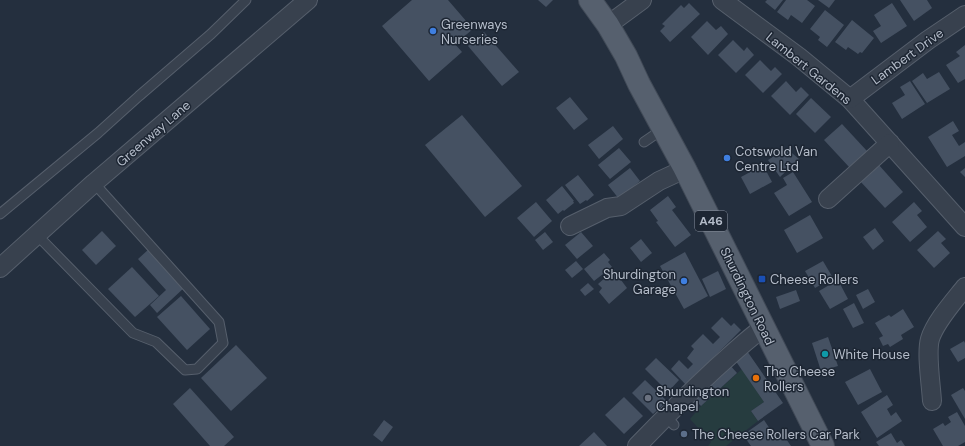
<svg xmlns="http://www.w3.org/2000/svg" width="965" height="446" font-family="'DM Sans',sans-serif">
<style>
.green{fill:#263c3f}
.building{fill:#455162}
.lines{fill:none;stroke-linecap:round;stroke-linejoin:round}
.service-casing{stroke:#565f6c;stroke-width:11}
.minor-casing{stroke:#565f6c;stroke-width:20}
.primary-casing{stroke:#414a57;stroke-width:24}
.service{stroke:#38414e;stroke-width:9}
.minor{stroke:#38414e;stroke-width:18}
.primary{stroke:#56606e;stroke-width:22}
.shop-dot{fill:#3f7fe0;stroke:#1d2633;stroke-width:1.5}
.transit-dot{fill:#1a4fb4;stroke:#1d2633;stroke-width:1.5}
.culture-dot{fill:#0f9aa8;stroke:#1d2633;stroke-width:1.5}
.food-dot{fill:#e8710a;stroke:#1d2633;stroke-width:1.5}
.worship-dot{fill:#6b7280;stroke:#1d2633;stroke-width:1.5}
.service-dot{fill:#5c6f8a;stroke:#1d2633;stroke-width:1.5}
.labels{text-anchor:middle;stroke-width:3;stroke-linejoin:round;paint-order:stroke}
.shield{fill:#1d2633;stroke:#878f9c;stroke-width:1}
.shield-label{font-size:12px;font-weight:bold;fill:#b4bcc9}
.poi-label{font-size:13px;fill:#b4bcc9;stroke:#1d2633;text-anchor:start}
.street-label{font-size:13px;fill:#b4bcc9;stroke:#1d2633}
</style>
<rect width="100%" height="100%" fill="#242f3e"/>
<!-- green -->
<polygon class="green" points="742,369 764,402 751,411 758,421 726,446 708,446 711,442 690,419 701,406"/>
<!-- building -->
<g class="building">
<polygon points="412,0 448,0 473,29 455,44 462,52 429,81 382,26"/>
<polygon points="538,0 553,0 546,7"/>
<polygon points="767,0 783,0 775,10 765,2"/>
<polygon points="786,0 807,0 815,6 802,23 791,15 788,20 777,12"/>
<polygon points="818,0 835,0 829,8"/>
<polygon points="900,0 927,0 932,8 914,21"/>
<polygon points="689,3 700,14 670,42 660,31 665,26 662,24 681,5 684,8"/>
<polygon points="892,3 907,26 881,43 873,31 881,26 874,15"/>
<polygon points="825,10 844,25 827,47 818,40 820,37 810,29"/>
<polygon points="852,20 874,38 862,53 860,52 858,54 848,47 846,50 835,42"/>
<polygon points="707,21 716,30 721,26 728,34 708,55 691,37"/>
<polygon points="484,32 519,72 502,86 468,46"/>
<polygon points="733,40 744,51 747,47 754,55 736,73 718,55"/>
<polygon points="965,45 965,79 958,83 946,65 960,56 956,52"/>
<polygon points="760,60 771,71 775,67 782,74 763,93 745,75"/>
<polygon points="939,72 950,89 927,103 912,81 923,73 927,79"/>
<polygon points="786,81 796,92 801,87 809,95 790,115 771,96"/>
<polygon points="910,81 925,104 902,119 892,103 905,95 900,87"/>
<polygon points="570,97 588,119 574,130 556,108"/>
<polygon points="811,98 831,117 815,133 796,114"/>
<polygon points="462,115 522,186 485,217 425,145"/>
<polygon points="953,121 959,131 952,135 959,146 965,142 965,156 947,167 928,137"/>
<polygon points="842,124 867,151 850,168 824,140"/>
<polygon points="613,126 623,139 599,159 588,145"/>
<polygon points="619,148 631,162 610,179 598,165"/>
<polygon points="786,148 799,159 780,177 768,160"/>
<polygon points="878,164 903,192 885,208 860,181"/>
<polygon points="763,165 772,182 750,194 741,177"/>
<polygon points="630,168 640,181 619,199 608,185"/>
<polygon points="965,168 965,177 960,172"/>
<polygon points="793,172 812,202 789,216 774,193 787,185 783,178"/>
<polygon points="578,175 594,195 587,201 586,200 580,204 565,185"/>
<polygon points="562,186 574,201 573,201 574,203 564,211 563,210 558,214 546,200"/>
<polygon points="668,196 676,207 672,210 691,235 675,247 656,222 658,221 650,210"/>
<polygon points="536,202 552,221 534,237 517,218"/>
<polygon points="914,202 922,211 917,215 927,227 910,242 892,222"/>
<polygon points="810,215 823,238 797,253 784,230"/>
<polygon points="875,228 884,241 873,250 863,237"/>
<polygon points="102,231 116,246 96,265 82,250"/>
<polygon points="938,231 946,239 941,243 950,253 934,268 917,250"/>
<polygon points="545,232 553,242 543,250 535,240"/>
<polygon points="581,232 593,246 577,259 565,245"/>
<polygon points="641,239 652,253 641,262 630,248"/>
<polygon points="149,249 185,287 157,313 150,305 166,290 138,259"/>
<polygon points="685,252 708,296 684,309 660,266"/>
<polygon points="604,253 610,260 608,262 612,267 594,281 584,269"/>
<polygon points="576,261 583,269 572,278 565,270"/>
<polygon points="823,261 833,278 815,288 805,271"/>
<polygon points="132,267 159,296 135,317 108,289"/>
<polygon points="614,270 622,279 621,280 627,288 609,304 599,292 602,288 598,284"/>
<polygon points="718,271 726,289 710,297 702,279"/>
<polygon points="838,280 848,299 830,309 819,291"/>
<polygon points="588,283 594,289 585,296 580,290"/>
<polygon points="868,289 875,302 863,309 856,295"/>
<polygon points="796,290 800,301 780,309 776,297"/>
<polygon points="181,296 210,329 187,350 157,317"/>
<polygon points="854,303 864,323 853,328 843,309"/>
<polygon points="903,309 914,327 901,335 903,339 890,347 888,344 883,346 879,338 883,336 875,323 889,315 891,317"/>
<polygon points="722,317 731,326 734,323 741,330 686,385 671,369 679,360 688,369 693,364 687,358 694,349 691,346 703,334 713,344 720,337 711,328"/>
<polygon points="828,337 838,366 821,371 812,343"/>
<polygon points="964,341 965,343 965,358 958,362 950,349"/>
<polygon points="236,345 267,378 231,411 201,378"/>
<polygon points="747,351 783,403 758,421 751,411 764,402 735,360"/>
<polygon points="656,358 679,380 668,392 645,369"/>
<polygon points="729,364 737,373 701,406 693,398"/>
<polygon points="870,369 882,392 858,405 845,382"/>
<polygon points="645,380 667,401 653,414 632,393"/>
<polygon points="190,388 234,437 224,446 210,446 173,404"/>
<polygon points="963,388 965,391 965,419 951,395"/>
<polygon points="887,395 893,405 887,409 891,416 896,412 902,421 877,438 861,412"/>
<polygon points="624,397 643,416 624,434 605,415"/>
<polygon points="957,412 965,426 965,442 958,446 943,446 933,429 943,423 945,426 951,422 948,417"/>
<polygon points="384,420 393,427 382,442 373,435"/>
<polygon points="764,420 776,438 782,433 791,446 751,446 743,435"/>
<polygon points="594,432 607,446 579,446"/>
<polygon points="891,433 897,443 901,440 905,446 879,446 876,442"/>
</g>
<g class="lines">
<defs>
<g id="service">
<polyline points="644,142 663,129"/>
<polyline points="0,214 98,133 139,96 211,34 246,0"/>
<polyline points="37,235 133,333 156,342 185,370 197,369 223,343 219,322 94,183"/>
<polyline points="666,416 674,425"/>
</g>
<g id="minor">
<polyline points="722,0 799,57 850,99 965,227"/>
<polyline points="608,25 642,0"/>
<polyline points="850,99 928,40 965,15"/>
<polyline points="828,199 890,143"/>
<polyline points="570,226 607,208 621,206 659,181 685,169"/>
<polyline points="0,268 94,183 308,0"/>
<path d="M 932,401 C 931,384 926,353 930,339 C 935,322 954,301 965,287"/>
<path d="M 637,446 C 663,419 689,393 716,368 C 732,354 746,340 763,328"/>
</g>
<polyline id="primary" points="590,0 608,25 626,56 639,84 685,169 823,446"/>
</defs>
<!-- service casing -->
<use href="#service" class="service-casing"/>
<!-- minor casing -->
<use href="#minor" class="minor-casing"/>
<!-- primary casing -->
<use href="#primary" class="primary-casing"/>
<!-- service -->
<use href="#service" class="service"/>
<!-- minor -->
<use href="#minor" class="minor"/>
<!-- primary -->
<use href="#primary" class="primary"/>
</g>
<!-- markers -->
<g class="shop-dot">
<circle cx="433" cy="31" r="4"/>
<circle cx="727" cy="158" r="4"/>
<circle cx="684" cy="281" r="4"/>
</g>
<rect class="transit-dot" x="758" y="275" width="8" height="8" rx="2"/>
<circle class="culture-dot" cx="825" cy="354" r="4"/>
<circle class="food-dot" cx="756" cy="378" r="4"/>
<circle class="worship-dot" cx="648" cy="398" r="4"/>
<circle class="service-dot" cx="684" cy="434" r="4"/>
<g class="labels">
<!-- shield labels -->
<rect class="shield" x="695" y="211" width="32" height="20" rx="3"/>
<g class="shield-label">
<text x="711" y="225">A46</text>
</g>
<!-- poi labels -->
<g class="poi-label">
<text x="441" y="29">Greenways<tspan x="441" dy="15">Nurseries</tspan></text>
<text x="735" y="156">Cotswold Van<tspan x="735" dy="15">Centre Ltd</tspan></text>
<text x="676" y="279" text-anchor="end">Shurdington<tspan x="676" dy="15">Garage</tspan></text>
<text x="770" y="284">Cheese Rollers</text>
<text x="833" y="359">White House</text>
<text x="764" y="376">The Cheese<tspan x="764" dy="15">Rollers</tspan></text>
<text x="656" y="396">Shurdington<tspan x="656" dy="15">Chapel</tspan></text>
<text x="692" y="439">The Cheese Rollers Car Park</text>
</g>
<!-- street labels -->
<g class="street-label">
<text transform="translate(907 56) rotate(-36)" y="5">Lambert Drive</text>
<text transform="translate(809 68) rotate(39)" y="5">Lambert Gardens</text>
<text transform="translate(153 133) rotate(-41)" y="5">Greenway Lane</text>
<text transform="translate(748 296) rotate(64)" y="5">Shurdington Road</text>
</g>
</g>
</svg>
